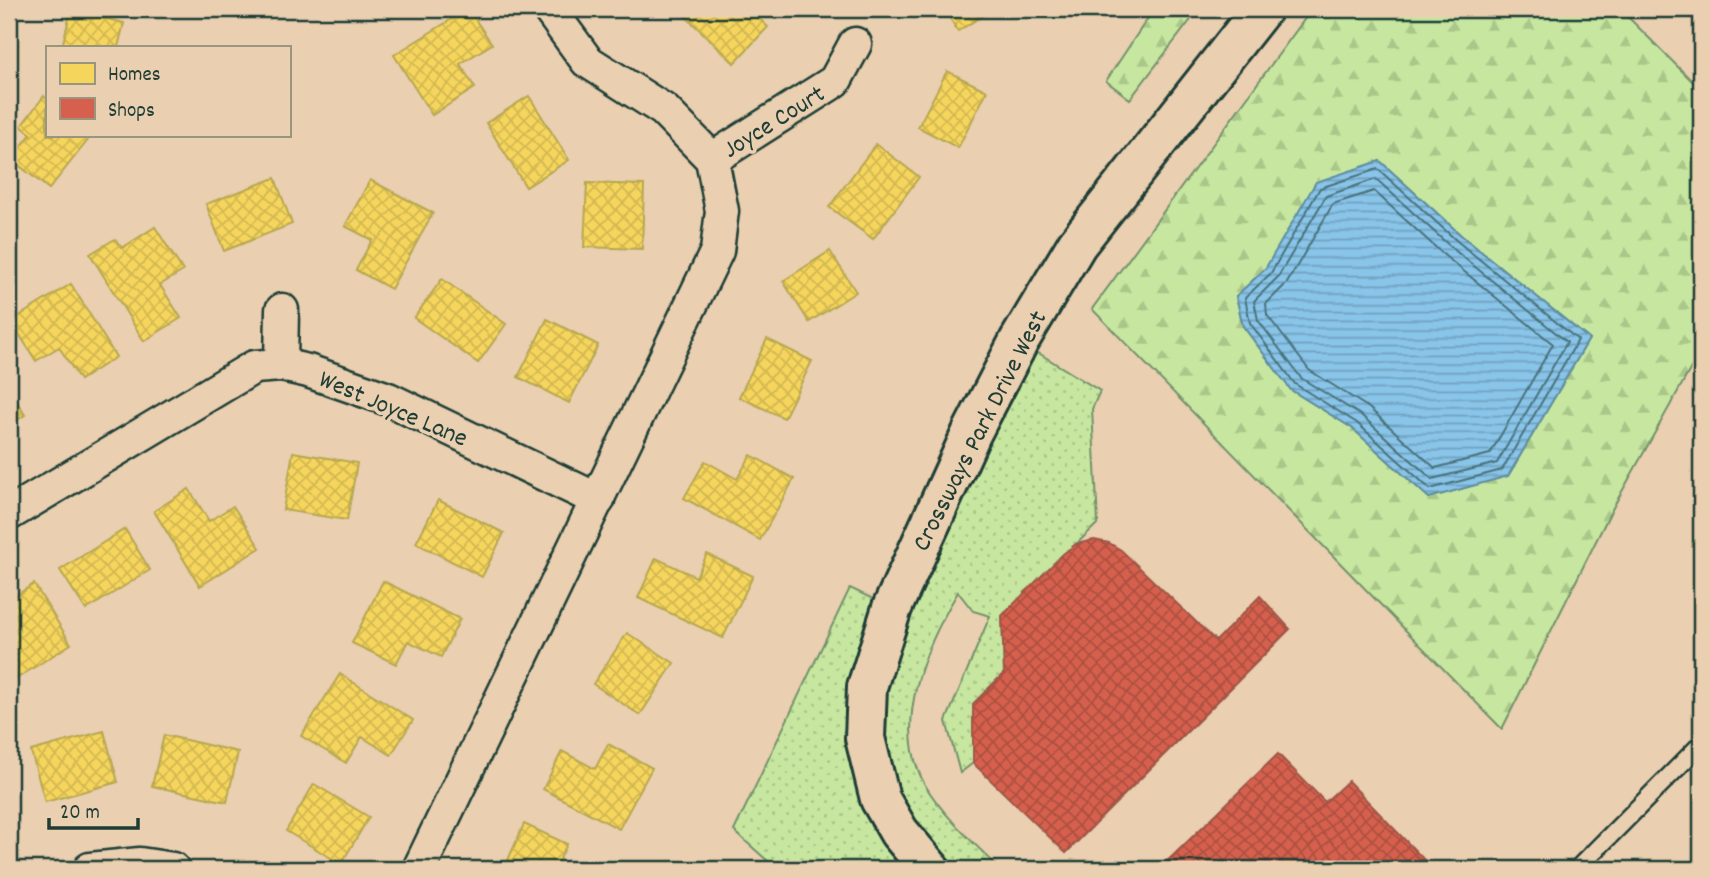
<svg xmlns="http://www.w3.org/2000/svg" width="1710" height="878" font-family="Dekko,sans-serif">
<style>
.grass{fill:url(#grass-dots);stroke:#73926a;stroke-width:2}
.forest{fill:url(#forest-firs);stroke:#73926a;stroke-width:2;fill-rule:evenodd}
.water{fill:url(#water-rules);stroke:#5f8ea1;stroke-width:2}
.homes{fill:url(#homes-cross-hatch);stroke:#b6a750;stroke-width:2}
.shops{fill:url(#shops-cross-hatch);stroke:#9f5646;stroke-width:2}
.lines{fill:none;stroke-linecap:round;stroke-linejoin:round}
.shore{stroke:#49737c;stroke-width:2}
.service-casing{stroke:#1f3d34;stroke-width:21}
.minor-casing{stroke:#1f3d34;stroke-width:37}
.tertiary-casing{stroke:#1f3d34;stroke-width:44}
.service{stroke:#eacfb1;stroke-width:16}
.minor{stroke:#eacfb1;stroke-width:32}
.tertiary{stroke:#eacfb1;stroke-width:38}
.labels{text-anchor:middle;stroke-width:7;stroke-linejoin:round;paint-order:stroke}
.street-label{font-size:26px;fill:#1f3d34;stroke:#eacfb1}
</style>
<defs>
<pattern id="grass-dots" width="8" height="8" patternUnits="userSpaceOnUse" patternTransform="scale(1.75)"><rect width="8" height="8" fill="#c7e7a0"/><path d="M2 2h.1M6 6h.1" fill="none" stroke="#aac78a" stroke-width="1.8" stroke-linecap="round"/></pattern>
<pattern id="forest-firs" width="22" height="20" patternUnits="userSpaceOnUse" patternTransform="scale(1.75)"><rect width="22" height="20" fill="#c7e7a0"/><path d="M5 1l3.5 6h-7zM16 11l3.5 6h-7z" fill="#aac78a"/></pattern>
<pattern id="water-rules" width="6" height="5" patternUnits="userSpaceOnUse" patternTransform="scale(1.75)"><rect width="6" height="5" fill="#89c4e9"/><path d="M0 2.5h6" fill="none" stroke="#6fa0be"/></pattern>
<pattern id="homes-cross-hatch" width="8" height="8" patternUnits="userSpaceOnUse" patternTransform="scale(1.75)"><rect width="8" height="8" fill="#f6d55c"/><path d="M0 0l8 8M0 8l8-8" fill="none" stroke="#d2b851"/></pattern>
<pattern id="shops-cross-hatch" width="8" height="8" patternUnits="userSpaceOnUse" patternTransform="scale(1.75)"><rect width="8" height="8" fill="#d6604d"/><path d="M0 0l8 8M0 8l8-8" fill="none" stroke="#ad5041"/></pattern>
</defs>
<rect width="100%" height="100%" fill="#eacfb1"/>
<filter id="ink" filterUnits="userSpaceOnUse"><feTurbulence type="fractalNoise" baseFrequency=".0143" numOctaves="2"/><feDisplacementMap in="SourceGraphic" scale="14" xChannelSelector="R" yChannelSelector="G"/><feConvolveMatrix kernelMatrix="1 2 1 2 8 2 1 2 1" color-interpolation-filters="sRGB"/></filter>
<g filter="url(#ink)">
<!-- grass -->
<path class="grass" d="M 1019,341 L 1100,391 L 1092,409 L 1098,523 L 1002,616 L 1004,673 L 973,704 L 973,763 L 960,773 L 946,721 L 990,616 L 973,611 L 958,592 C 926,645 891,724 925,785 C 944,817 974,843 1000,869 L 777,869 L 734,831 L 850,588 L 892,608 Z"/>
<!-- forest -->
<g class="forest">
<polygon points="1154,9 1199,9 1130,99 1106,81"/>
<path d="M 1312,9 L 1620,9 L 1701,90 L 1701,350 L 1610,513 L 1502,729 L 1092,309 ZM 1380,161 L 1462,236 L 1589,339 L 1508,476 L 1429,498 L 1352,428 L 1291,390 L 1243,326 L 1236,296 Z"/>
</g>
<!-- water -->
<polygon class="water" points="1380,161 1462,236 1589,339 1508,476 1429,498 1352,428 1291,390 1243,326 1236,296 1265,269 1316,182"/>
<!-- homes -->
<g class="homes">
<polygon points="468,9 492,44 460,64 475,88 432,115 394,55"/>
<polygon points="682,9 749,9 768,27 734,63 680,11"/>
<polygon points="944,9 994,9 958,31"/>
<polygon points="71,10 124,23 118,47 62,47"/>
<polygon points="947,71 987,91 958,148 918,127"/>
<polygon points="44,96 47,99 47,135 92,135 49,189 11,159 31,134 21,126"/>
<polygon points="529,96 569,160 526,187 486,123"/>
<polygon points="876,144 919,177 873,239 829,207"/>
<polygon points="275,178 292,224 224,251 206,204"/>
<polygon points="370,180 433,213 391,289 356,270 372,240 345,226"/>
<polygon points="587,183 644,185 642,249 584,247"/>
<polygon points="9,207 18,222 9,228"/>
<polygon points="155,227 183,271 160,285 181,318 144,341 90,254 115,239 122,248"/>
<polygon points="830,251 856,292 809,322 783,281"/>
<polygon points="442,279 506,324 478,363 414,318"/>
<polygon points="71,284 116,357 80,380 59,347 36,361 11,321"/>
<polygon points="547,319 598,345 569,403 518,377"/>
<polygon points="767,339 812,361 784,418 739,397"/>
<polygon points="9,389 25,415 9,425"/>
<polygon points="293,452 357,463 347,520 283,510"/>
<polygon points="751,455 794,479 760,540 684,498 705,461 737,479"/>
<polygon points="189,489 209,521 233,506 260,548 200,586 154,511"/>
<polygon points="438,500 504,533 482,577 416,543"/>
<polygon points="125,529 150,570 86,610 60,570"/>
<polygon points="707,554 753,576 723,638 638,598 656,558 696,577"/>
<polygon points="383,581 460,619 441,657 408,641 396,664 352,643"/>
<polygon points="34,584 71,644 11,682 9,600"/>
<polygon points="627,633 674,663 640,715 593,684"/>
<polygon points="340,674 413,720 391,755 362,737 346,763 301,736"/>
<polygon points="104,731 118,782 45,802 31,751"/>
<polygon points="164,735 238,752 227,802 152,786"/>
<polygon points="608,744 652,768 619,829 543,789 562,751 595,769"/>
<polygon points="314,784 369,817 341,864 286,831"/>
<polygon points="524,824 567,844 555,869 504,869"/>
</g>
<!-- shops -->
<g class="shops">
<polygon points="1094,540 1109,543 1121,550 1216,641 1260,596 1290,629 1066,853 973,763 973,704 1004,673 1002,616 1063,554 1076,544"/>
<polygon points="1278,754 1325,802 1348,781 1433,869 1159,869"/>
</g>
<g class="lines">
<!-- shore -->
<g class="shore">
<polygon points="1378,169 1457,241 1578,340 1502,470 1430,489 1357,423 1295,384 1250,323 1245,298 1271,273 1320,188"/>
<polygon points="1376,179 1452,248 1567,342 1497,463 1432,479 1362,416 1301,378 1258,320 1254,301 1278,277 1326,196"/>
<polygon points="1374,191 1445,256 1553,344 1490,454 1435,468 1369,408 1309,370 1267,315 1266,304 1287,283 1333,204"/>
</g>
<defs>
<polyline id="service" points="1577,869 1701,744"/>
<g id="minor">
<polyline points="712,159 835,81 855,44"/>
<polyline points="281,365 282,310"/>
<polyline points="9,514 254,367 281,365 308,371 388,399 598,500"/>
<polyline points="90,869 140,864 173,869"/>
<polyline points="419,869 717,251 722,211 712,159 664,110 587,61 549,9"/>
</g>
<polyline id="tertiary" points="930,869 899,832 880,799 865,738 867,687 892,608 972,432 1019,341 1077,244 1262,9"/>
</defs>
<!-- service casing -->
<use href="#service" class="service-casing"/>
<!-- minor casing -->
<use href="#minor" class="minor-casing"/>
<!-- tertiary casing -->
<use href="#tertiary" class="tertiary-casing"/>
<!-- service -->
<use href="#service" class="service"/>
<!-- minor -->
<use href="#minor" class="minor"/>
<!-- tertiary -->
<use href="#tertiary" class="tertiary"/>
</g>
</g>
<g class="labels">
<!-- street labels -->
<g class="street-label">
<text transform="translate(773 120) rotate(-32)" y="9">Joyce Court</text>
<text transform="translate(394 407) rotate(23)" y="9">West Joyce Lane</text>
<text transform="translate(978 430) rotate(-63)" y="9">Crossways Park Drive West</text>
</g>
</g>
<!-- margin -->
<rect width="1710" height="878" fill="none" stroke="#eacfb1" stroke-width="35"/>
<rect x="18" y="18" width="1675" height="843" fill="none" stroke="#1f3d34" stroke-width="2.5" filter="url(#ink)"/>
<!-- legend -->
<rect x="46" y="46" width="245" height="91" fill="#eacfb1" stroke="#99957f" stroke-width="2"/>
<rect x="60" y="63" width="35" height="21" fill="#f6d55c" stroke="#99957f" stroke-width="2"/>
<text x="108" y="80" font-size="21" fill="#1f3d34">Homes</text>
<rect x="60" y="98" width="35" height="21" fill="#d6604d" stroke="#99957f" stroke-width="2"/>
<text x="108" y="116" font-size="21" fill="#1f3d34">Shops</text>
<!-- scale -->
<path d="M49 818v10h89v-10" fill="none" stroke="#1f3d34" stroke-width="3.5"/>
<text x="60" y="818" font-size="21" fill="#1f3d34" stroke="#eacfb1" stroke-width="5" paint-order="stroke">20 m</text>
</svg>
